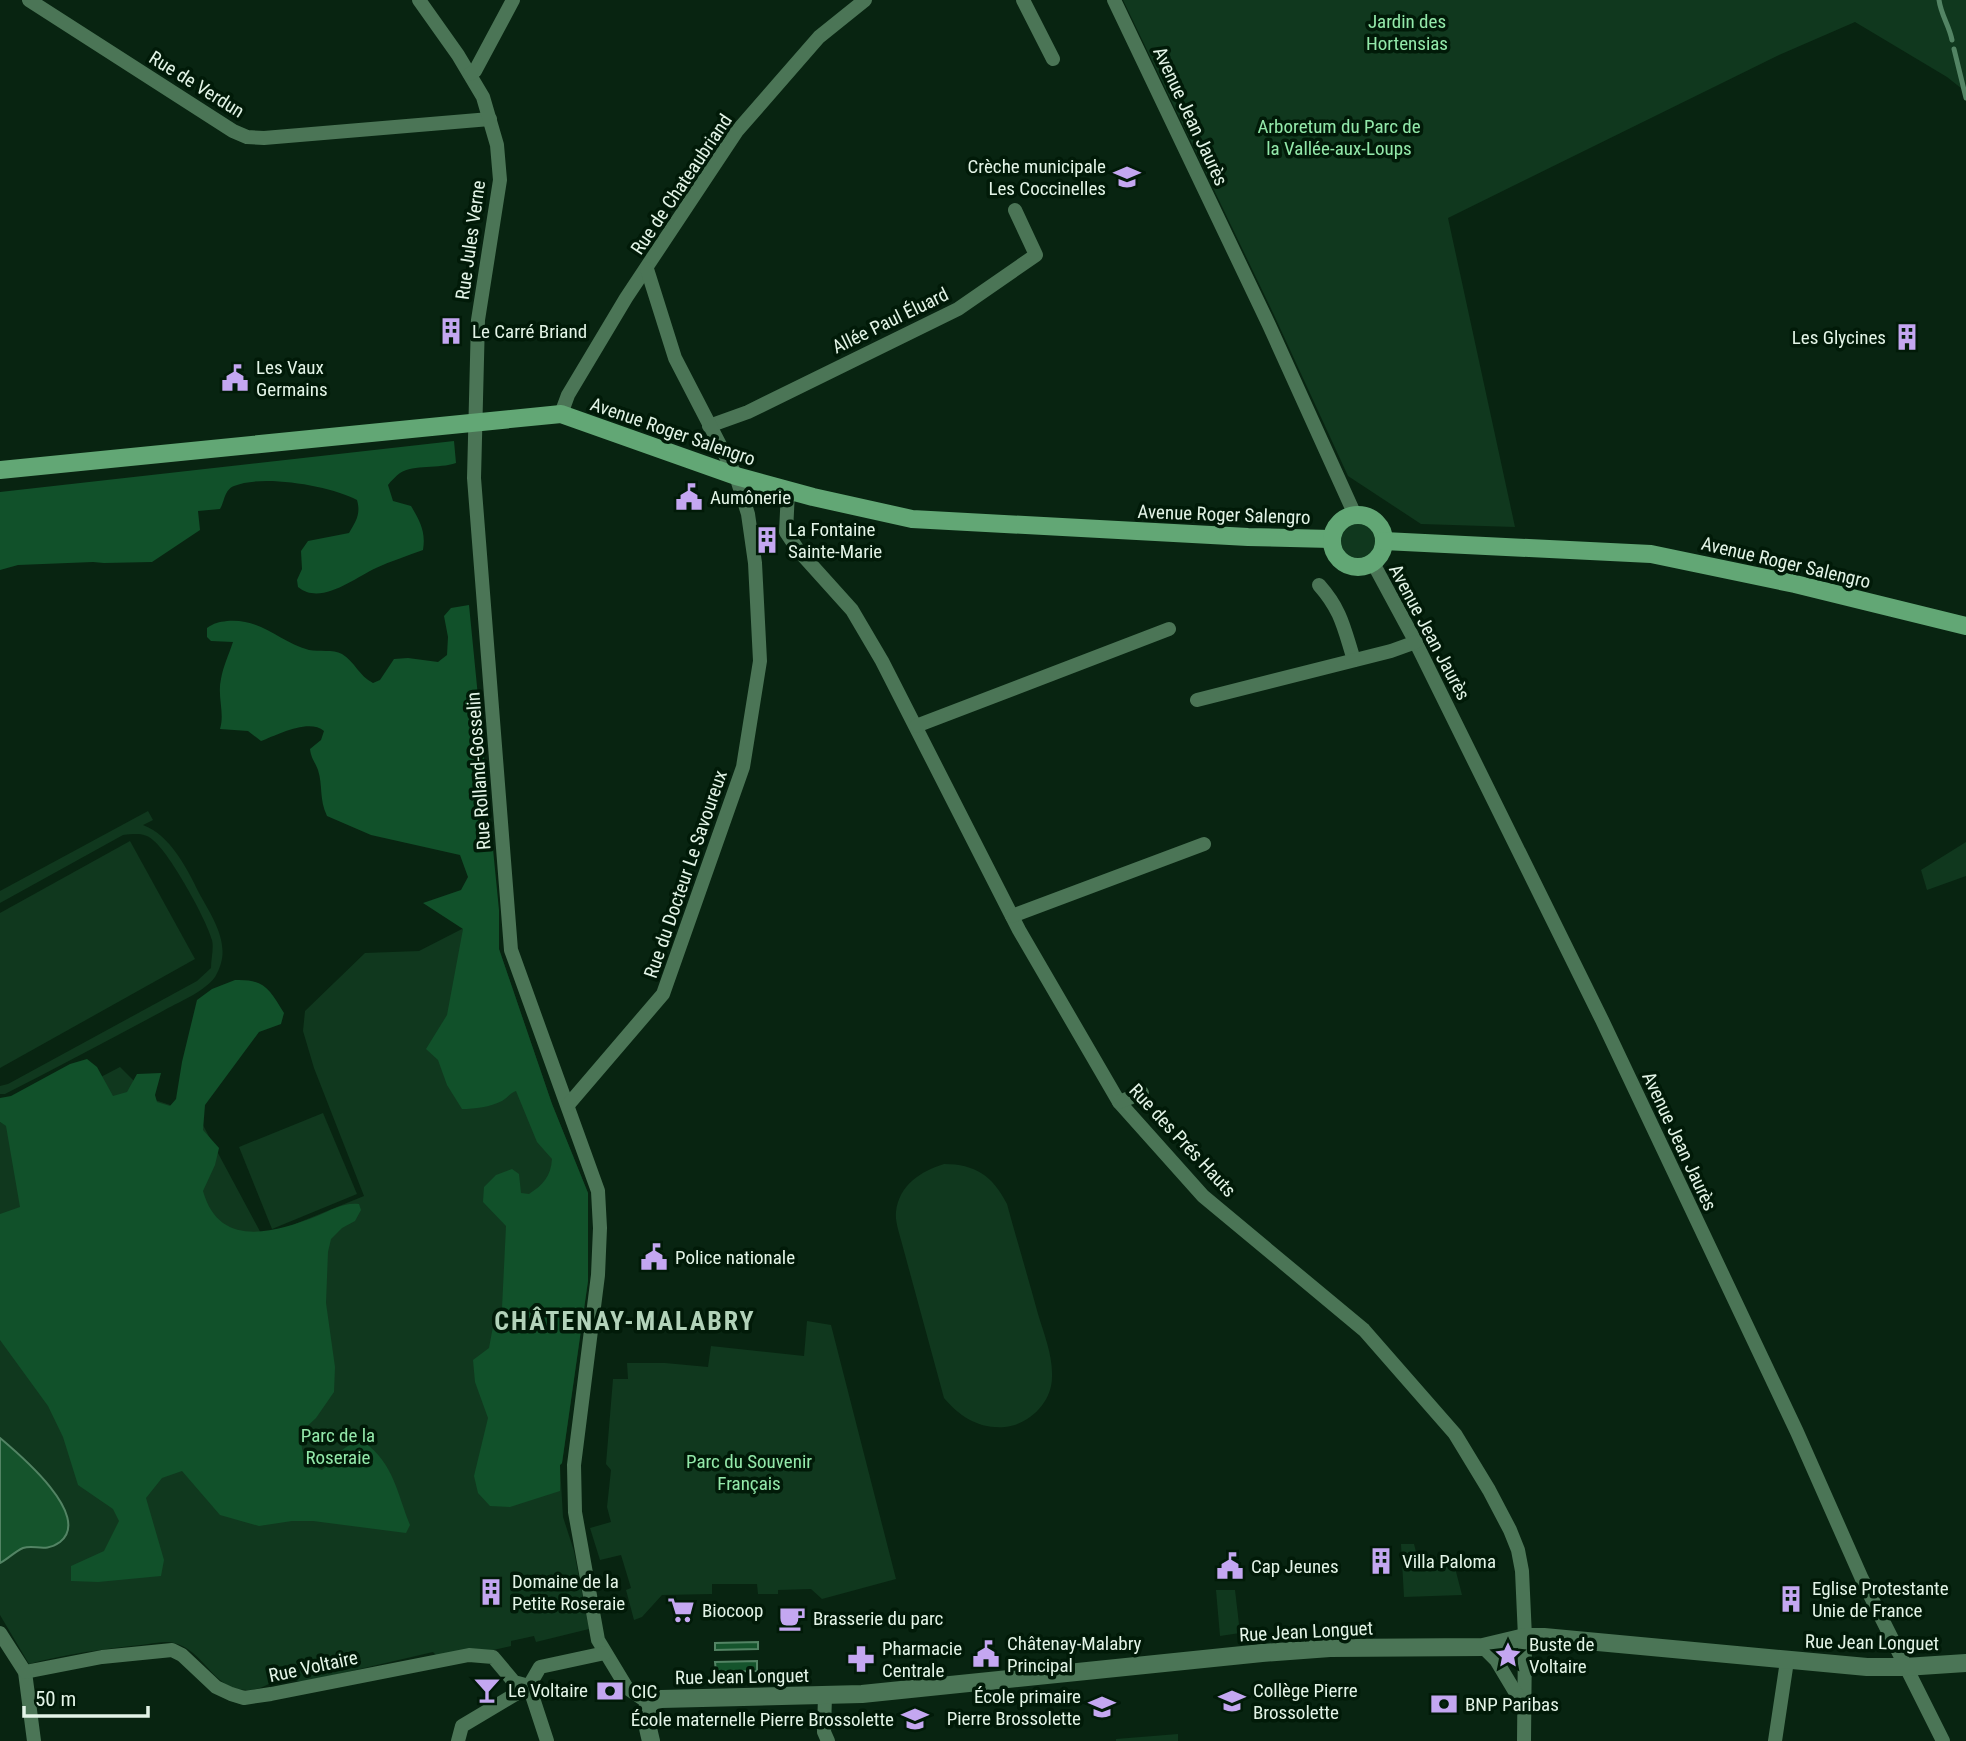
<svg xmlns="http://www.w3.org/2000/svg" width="1966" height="1741" font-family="'Roboto Condensed',sans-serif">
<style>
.green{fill:#10381e}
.forest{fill:#11512a}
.water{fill:#15542c;stroke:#538464;stroke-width:2}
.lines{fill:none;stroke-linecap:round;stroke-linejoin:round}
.stream{stroke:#538464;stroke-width:5}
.minor{stroke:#4b7556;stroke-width:14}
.tertiary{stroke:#4b7556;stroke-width:18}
.secondary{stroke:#62a775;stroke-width:18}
.labels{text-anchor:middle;stroke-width:7;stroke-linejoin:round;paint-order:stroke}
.park-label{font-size:19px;fill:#93e9aa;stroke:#011a08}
.street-label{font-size:19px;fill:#e3f4e7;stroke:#011a08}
.poi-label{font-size:19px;fill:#e3f4e7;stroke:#011a08;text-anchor:start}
.district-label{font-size:26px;font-weight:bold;letter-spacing:2px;fill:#b2d2b9;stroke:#011a08}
</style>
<rect width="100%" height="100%" fill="#082411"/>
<!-- green -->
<g class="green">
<polygon points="1123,0 1966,0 1966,92 1947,77 1855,22 1779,55 1448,218 1515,527 1421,524 1348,476 1274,315"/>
<circle cx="1358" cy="541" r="17"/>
<path d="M 148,811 L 153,820 L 143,825 C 170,835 187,868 199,893 C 210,913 228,939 221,963 C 220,967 217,974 215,977 C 203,993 178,1002 161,1012 C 109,1040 58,1067 5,1094 L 0,1094 L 0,1086 L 8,1084 L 197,981 L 211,968 C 211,959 214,948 212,940 C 207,920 170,854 154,841 C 145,832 135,834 123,835 L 0,903 L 0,891 Z"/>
<polygon points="130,841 195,959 0,1068 0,913"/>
<polygon points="1966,842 1966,876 1927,890 1921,870"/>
<path d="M 499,910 L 499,949 L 552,1104 L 588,1193 L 588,1281 L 562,1463 L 560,1465 L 563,1517 L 574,1551 L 589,1629 L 536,1642 L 534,1636 L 511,1641 L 511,1646 L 480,1653 L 438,1657 L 433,1652 L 304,1682 L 278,1677 C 270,1684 260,1690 249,1690 C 213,1692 205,1650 174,1643 C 164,1640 151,1644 141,1645 C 103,1649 65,1654 29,1664 L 0,1615 L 0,1122 L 7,1126 L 120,1067 L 152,1099 L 197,1114 L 263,1237 L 364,1196 L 314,1068 L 303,1031 L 305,1011 L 365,953 L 419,951 Z"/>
<polygon points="323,1113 357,1194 272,1229 239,1147"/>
<path d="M 944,1164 C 975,1164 993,1176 1007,1204 C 1017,1241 1028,1277 1038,1314 C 1044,1334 1053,1356 1052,1377 C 1052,1402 1030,1424 1005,1427 C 979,1429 960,1417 944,1398 L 901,1240 C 899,1232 895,1221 896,1212 C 899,1185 921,1171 944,1164 Z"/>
<polygon points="807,1321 831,1325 896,1579 822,1599 811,1589 778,1590 778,1594 758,1594 757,1584 712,1584 712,1594 662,1595 642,1617 634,1620 626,1590 631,1588 621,1555 600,1560 590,1528 611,1522 607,1507 611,1470 606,1464 613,1379 628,1379 627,1363 665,1363 708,1367 711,1346 804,1356"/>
<polygon points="1401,1544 1414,1544 1418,1560 1452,1556 1462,1595 1404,1597"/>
<polygon points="1216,1590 1235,1590 1240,1633 1220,1636"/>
<polygon points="1178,1734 1178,1741 1116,1741 1116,1739"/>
</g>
<!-- forest -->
<g class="forest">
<path d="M 454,441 L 456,463 C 439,469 414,464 400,473 C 396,476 391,481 388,485 L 393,501 L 411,506 C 420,521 426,532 423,550 C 407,556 391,561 376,568 C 354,578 321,606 298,587 L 297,580 L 302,569 L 301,551 L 308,541 L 349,533 C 356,521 361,514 357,500 C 330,486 263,474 234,486 C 224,490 225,501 220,509 L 198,511 L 200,530 L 152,562 L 104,563 L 93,562 L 18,565 L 0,570 L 0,492 Z"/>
<path d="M 469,605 L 499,910 L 499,949 L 552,1104 L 588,1193 L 588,1281 L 562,1463 L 560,1465 L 560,1491 L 510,1507 L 490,1506 L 478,1493 L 474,1476 L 488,1418 L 475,1382 L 473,1360 L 489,1348 L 494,1321 L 502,1308 L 506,1226 L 483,1202 L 484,1187 L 496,1175 L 512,1169 L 519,1174 L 521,1193 L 529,1194 C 543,1185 551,1176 552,1159 L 537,1142 L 516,1091 C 510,1093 507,1098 502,1101 C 490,1107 475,1109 462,1109 L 447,1085 L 438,1060 L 426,1049 L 447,1015 L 463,929 L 423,903 L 461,890 L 468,877 L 460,855 L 371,835 L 327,816 C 319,799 323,786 318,770 C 315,762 311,758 310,749 L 321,740 L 324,731 C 309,718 277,735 261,741 L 248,731 L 220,729 C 225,713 217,696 221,679 C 223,667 229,654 233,642 L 211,641 L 207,637 L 207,628 C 214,623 219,622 227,621 C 262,618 279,642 309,650 C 319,652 333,649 342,654 C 355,662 359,676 373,683 L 380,680 L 394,659 L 408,658 L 438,662 L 447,655 L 448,637 L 444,616 L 451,608 Z"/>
<path d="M 235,980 C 265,979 269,989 284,1013 L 281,1024 L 259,1032 L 205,1105 L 203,1130 L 219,1148 L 215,1165 L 203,1191 C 219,1249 274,1233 317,1216 C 331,1210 344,1202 359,1204 L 361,1210 L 355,1221 L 342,1228 L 331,1239 L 328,1252 L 326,1303 L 335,1367 L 334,1392 L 316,1418 L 301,1432 C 301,1453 303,1462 322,1470 C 340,1457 339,1444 364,1442 C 394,1464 397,1493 410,1525 L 406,1533 L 313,1521 L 292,1521 L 259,1526 L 220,1515 L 182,1471 L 162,1478 L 146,1498 L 164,1560 L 161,1576 L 98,1582 L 71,1581 L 71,1566 L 104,1551 L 119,1521 L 113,1509 L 78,1485 L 63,1437 L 48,1406 L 0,1340 L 0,1214 L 20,1207 L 6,1126 L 0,1122 L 0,1098 L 11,1096 L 70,1064 L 87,1059 L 97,1067 L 113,1096 L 127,1092 L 137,1074 L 161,1073 L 155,1095 L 157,1102 L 170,1106 L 176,1099 L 182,1062 L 197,1000 L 212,989 Z"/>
</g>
<!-- water -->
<g class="water">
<path d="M 0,1438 C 19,1454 93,1516 60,1542 C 45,1553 35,1544 23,1548 C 14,1552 8,1559 0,1563 Z"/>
<polygon points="758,1642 758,1649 715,1650 715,1643"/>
<polygon points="757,1661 757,1671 716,1672 715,1662"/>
</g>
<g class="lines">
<!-- stream -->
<g class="stream">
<path d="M 1939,0 C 1941,15 1949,25 1952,40"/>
<polyline points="1954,49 1966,98"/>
</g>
<!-- minor -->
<g class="minor">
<polyline points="29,0 233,131 247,137 264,138 490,119"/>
<polyline points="419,0 458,55 483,97 497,145 500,180 478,320 474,478 511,950 598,1191 600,1228 598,1275 574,1465 575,1512 598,1640 627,1688 649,1703"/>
<polyline points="1023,0 1053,59"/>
<polyline points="1114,0 1269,325 1355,515"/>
<polyline points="470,74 475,71 513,0"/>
<polyline points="561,414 568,395 626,298 737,131 819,37 865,0"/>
<polyline points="709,426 748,412 958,309 1036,255 1015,210"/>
<polyline points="788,491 786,532 798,550 852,610 882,661 1019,930 1119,1102 1203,1196 1364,1330 1455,1434 1489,1490 1510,1530 1518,1550 1522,1571 1525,1637 1524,1741"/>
<polyline points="1373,563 1414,639 1602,1020 1797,1432 1862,1579 1943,1741"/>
<path d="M 1319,585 C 1342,611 1344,629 1354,660"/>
<polyline points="1197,700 1391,651 1416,642"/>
<polyline points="916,726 1169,629"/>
<polyline points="1012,916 1204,844"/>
<polyline points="1119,1102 1142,1093"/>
<polyline points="568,1105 663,994 743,767 760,661 755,563 748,514 736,476 675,358 647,269"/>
<polyline points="0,1633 25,1672 34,1741"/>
<polyline points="1483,1647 1496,1660 1523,1705"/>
<polyline points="25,1672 102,1657 172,1650 182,1655 216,1687 231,1694 244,1698 271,1694 469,1655 493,1657 514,1682 529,1686"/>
<polyline points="529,1686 547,1741"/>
<polyline points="825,1695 824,1732 828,1741"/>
<polyline points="458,1741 462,1726 529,1686 540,1667 605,1653"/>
<polyline points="1775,1741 1787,1661"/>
</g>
<!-- tertiary -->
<path class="tertiary" d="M 651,1741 C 648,1729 644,1714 649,1703 L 661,1699 L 862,1694 L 1262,1653 L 1330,1648 L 1483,1647 L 1525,1637 L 1544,1637 L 1867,1667 L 1905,1667 L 1966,1663"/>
<!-- secondary -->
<g class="secondary">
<polyline points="0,470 561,414 736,476 813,497 912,519 1248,537 1331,539"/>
<circle cx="1358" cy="541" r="26"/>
<polyline points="1384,541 1651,554 1795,584 1966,626"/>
</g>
</g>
<!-- icons -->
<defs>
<symbol id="school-bare" viewBox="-9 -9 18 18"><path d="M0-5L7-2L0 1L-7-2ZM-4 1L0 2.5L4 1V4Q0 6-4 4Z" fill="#c4a7f1" stroke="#011a08" stroke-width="2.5" paint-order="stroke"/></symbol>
<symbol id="building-bare" viewBox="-9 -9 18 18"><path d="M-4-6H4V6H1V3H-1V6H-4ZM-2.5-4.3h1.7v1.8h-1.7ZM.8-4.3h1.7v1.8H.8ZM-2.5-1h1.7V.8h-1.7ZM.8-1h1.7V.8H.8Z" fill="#c4a7f1" stroke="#011a08" stroke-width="2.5" paint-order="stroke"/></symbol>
<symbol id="civic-bare" viewBox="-9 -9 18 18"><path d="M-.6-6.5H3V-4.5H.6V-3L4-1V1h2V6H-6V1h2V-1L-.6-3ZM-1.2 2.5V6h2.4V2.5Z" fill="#c4a7f1" stroke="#011a08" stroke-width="2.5" paint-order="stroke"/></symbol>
<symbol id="supermarket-bare" viewBox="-9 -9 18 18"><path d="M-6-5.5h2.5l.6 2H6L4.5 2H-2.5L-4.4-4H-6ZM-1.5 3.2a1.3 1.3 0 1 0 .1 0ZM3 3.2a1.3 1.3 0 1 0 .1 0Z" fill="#c4a7f1" stroke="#011a08" stroke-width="2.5" paint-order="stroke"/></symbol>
<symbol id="cafe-bare" viewBox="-9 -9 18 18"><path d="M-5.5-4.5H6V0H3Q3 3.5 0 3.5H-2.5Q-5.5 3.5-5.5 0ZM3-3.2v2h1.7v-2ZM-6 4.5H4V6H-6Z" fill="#c4a7f1" stroke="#011a08" stroke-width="2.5" paint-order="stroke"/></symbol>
<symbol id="sight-bare" viewBox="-9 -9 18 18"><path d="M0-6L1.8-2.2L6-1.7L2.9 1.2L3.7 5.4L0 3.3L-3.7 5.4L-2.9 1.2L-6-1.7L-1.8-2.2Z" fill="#c4a7f1" stroke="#011a08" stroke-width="2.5" paint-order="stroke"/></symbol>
<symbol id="pharmacy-bare" viewBox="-9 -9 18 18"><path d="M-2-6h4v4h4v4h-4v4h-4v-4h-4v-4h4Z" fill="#c4a7f1" stroke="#011a08" stroke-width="2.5" paint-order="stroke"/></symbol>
<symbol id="bar-bare" viewBox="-9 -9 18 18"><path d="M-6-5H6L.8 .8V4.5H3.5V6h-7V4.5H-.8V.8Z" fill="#c4a7f1" stroke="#011a08" stroke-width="2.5" paint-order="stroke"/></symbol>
<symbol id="bank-bare" viewBox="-9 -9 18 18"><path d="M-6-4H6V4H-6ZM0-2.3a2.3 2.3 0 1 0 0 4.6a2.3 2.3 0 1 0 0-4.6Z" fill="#c4a7f1" stroke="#011a08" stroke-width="2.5" paint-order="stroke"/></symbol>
</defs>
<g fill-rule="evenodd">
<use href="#school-bare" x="1108" y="158" width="38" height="38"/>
<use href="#building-bare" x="432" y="312" width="38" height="38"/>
<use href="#building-bare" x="1888" y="318" width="38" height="38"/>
<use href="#civic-bare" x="216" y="359" width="38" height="38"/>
<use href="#civic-bare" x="670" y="478" width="38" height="38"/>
<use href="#building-bare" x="748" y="521" width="38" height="38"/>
<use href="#civic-bare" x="635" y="1238" width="38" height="38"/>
<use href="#building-bare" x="1362" y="1542" width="38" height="38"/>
<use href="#civic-bare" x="1211" y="1547" width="38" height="38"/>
<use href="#building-bare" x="472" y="1573" width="38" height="38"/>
<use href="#building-bare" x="1772" y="1580" width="38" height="38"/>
<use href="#supermarket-bare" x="662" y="1591" width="38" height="38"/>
<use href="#cafe-bare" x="773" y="1599" width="38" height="38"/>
<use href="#civic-bare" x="967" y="1635" width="38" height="38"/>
<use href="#sight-bare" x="1489" y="1636" width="38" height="38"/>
<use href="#pharmacy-bare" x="842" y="1640" width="38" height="38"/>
<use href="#bar-bare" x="468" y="1671" width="38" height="38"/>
<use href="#bank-bare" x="591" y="1672" width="38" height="38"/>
<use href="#school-bare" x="1213" y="1682" width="38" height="38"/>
<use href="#bank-bare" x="1425" y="1685" width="38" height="38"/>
<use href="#school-bare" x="1083" y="1688" width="38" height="38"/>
<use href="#school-bare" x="896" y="1700" width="38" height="38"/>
</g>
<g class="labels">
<!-- park labels -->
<g class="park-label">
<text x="1407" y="28">Jardin des<tspan x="1407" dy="22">Hortensias</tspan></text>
<text x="1339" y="133">Arboretum du Parc de<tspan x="1339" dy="22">la Vallée-aux-Loups</tspan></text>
<text x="338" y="1442">Parc de la<tspan x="338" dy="22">Roseraie</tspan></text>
<text x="749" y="1468">Parc du Souvenir<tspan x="749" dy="22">Français</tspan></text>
</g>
<!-- street labels -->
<g class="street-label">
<text transform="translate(197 84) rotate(32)" y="7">Rue de Verdun</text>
<text transform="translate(1191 116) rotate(65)" y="7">Avenue Jean Jaurès</text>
<text transform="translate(681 184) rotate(-56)" y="7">Rue de Chateaubriand</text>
<text transform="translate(470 240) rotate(-82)" y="7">Rue Jules Verne</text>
<text transform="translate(890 320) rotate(-26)" y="7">Allée Paul Éluard</text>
<text transform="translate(673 431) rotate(19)" y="7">Avenue Roger Salengro</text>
<text transform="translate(1224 514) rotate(2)" y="7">Avenue Roger Salengro</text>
<text transform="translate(1786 562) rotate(13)" y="7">Avenue Roger Salengro</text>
<text transform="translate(1430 632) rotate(62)" y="7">Avenue Jean Jaurès</text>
<text transform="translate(478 771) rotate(-94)" y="7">Rue Rolland-Gosselin</text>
<text transform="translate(685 874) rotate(-71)" y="7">Rue du Docteur Le Savoureux</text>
<text transform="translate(1183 1140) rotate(47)" y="7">Rue des Prés Hauts</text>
<text transform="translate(1680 1141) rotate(65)" y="7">Avenue Jean Jaurès</text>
<text transform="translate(1306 1631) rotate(-3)" y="7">Rue Jean Longuet</text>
<text transform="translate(1872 1642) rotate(1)" y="7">Rue Jean Longuet</text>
<text transform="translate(313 1666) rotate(-12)" y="7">Rue Voltaire</text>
<text transform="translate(742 1676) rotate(-1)" y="7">Rue Jean Longuet</text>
</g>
<!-- poi labels -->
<g class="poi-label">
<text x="1106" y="173" text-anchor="end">Crèche municipale<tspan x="1106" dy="22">Les Coccinelles</tspan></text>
<text x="472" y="338">Le Carré Briand</text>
<text x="1886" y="344" text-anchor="end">Les Glycines</text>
<text x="256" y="374">Les Vaux<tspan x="256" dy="22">Germains</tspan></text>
<text x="710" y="504">Aumônerie</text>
<text x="788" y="536">La Fontaine<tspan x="788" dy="22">Sainte-Marie</tspan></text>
<text x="675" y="1264">Police nationale</text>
<text x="1402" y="1568">Villa Paloma</text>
<text x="1251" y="1573">Cap Jeunes</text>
<text x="512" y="1588">Domaine de la<tspan x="512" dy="22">Petite Roseraie</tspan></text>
<text x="1812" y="1595">Eglise Protestante<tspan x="1812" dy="22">Unie de France</tspan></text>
<text x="702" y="1617">Biocoop</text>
<text x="813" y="1625">Brasserie du parc</text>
<text x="1007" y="1650">Châtenay-Malabry<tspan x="1007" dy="22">Principal</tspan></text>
<text x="1529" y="1651">Buste de<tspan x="1529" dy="22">Voltaire</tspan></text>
<text x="882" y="1655">Pharmacie<tspan x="882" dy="22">Centrale</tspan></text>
<text x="508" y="1697">Le Voltaire</text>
<text x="1253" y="1697">Collège Pierre<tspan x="1253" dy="22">Brossolette</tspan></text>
<text x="631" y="1698">CIC</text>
<text x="1081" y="1703" text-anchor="end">École primaire<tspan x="1081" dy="22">Pierre Brossolette</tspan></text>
<text x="1465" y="1711">BNP Paribas</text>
<text x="894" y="1726" text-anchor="end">École maternelle Pierre Brossolette</text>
</g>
<!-- district labels -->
<g class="district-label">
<text x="625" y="1330">CHÂTENAY-MALABRY</text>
</g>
</g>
<!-- scale -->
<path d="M24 1706v10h124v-10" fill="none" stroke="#e3f4e7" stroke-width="3.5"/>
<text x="35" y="1706" font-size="21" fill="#e3f4e7" stroke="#011a08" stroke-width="5" paint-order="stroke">50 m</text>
</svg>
